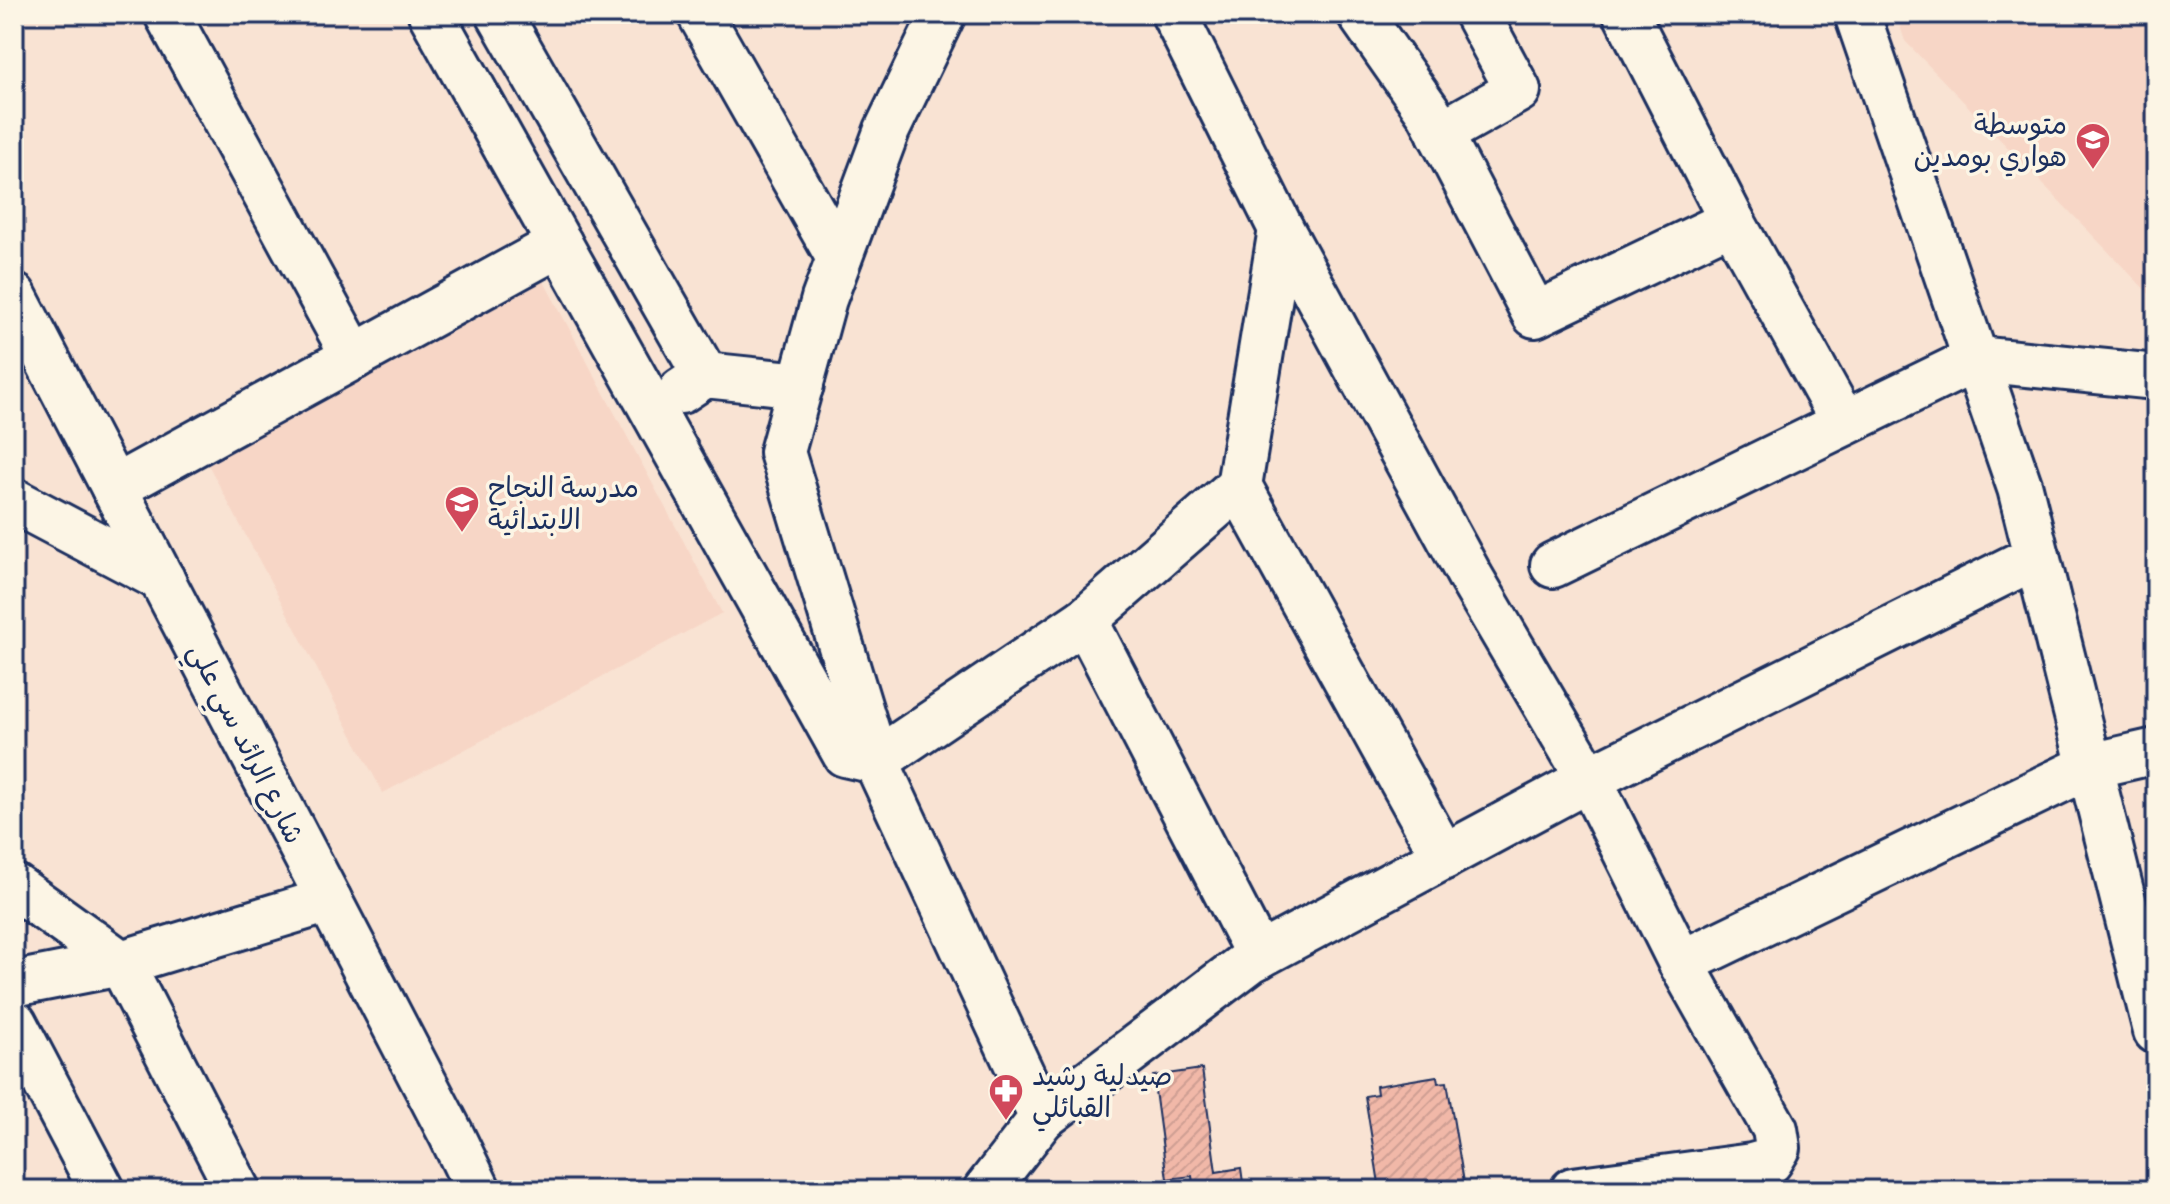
<svg xmlns="http://www.w3.org/2000/svg" width="2170" height="1204" font-family="Caveat,'Playpen Sans Arabic',sans-serif">
<style>
.built{fill:#f7d6c6}
.building{fill:url(#building-hatch);stroke:#1b2f5e;stroke-width:2}
.lines{fill:none;stroke-linecap:round;stroke-linejoin:round}
.minor-casing{stroke:#1b2f5e;stroke-width:50}
.minor{stroke:#fcf5e5;stroke-width:44}
.labels{text-anchor:middle;stroke-width:7;stroke-linejoin:round;paint-order:stroke}
.poi-label{font-size:28px;fill:#1b2f5e;stroke:#fcf5e5;text-anchor:start}
.street-label{font-size:28px;fill:#1b2f5e;stroke:#fcf5e5}
</style>
<defs>
<pattern id="building-hatch" width="6" height="6" patternUnits="userSpaceOnUse" patternTransform="scale(2)"><rect width="6" height="6" fill="#f1b8a8"/><path d="M-1 1l2-2M0 6l6-6M5 7l2-2" fill="none" stroke="#ce9e93"/></pattern>
</defs>
<rect width="100%" height="100%" fill="#f9e3d3"/>
<filter id="ink" filterUnits="userSpaceOnUse"><feTurbulence type="fractalNoise" baseFrequency=".0125" numOctaves="2"/><feDisplacementMap in="SourceGraphic" scale="16" xChannelSelector="R" yChannelSelector="G"/><feConvolveMatrix kernelMatrix="1 2 1 2 8 2 1 2 1" color-interpolation-filters="sRGB"/></filter>
<g filter="url(#ink)">
<!-- built -->
<g class="built">
<polygon points="1896,14 2156,14 2156,301 1905,41"/>
<polygon points="541,276 722,613 383,793 203,455"/>
</g>
<!-- building -->
<g class="building">
<polygon points="1202,1069 1216,1172 1241,1168 1244,1190 1194,1190 1192,1176 1167,1179 1153,1076"/>
<polygon points="1437,1076 1438,1083 1447,1082 1465,1188 1454,1190 1380,1190 1365,1096 1377,1094 1376,1086"/>
</g>
<g class="lines">
<defs>
<g id="minor">
<polyline points="167,14 354,357"/>
<polyline points="431,14 845,754 876,761 1085,620 1239,486 1281,229"/>
<polyline points="499,14 705,375"/>
<polyline points="700,14 839,258"/>
<polyline points="943,14 887,130 824,299 782,452 876,761 1042,1118 986,1190"/>
<polyline points="1174,14 1281,229 1471,578 1589,779 1681,963 1775,1129 1778,1148 1770,1161 1752,1166 1573,1190"/>
<polyline points="1360,14 1430,114 1535,315 1732,221"/>
<polyline points="1626,14 1732,221 1844,423"/>
<polyline points="1857,14 2020,488 2156,1031"/>
<polyline points="1440,134 1518,90 1477,14"/>
<polyline points="14,296 451,1134 478,1190"/>
<polyline points="681,391 705,375 801,385"/>
<polyline points="1239,486 1444,857"/>
<polyline points="114,488 560,244"/>
<polyline points="14,501 162,579"/>
<polyline points="1553,565 1976,359 2156,377"/>
<polyline points="1085,620 1259,956"/>
<polyline points="14,886 121,963 238,1190"/>
<polyline points="1681,963 2090,766 2156,751"/>
<polyline points="14,984 121,963 329,900"/>
<polyline points="14,1023 102,1190"/>
<polyline points="1042,1118 1251,960 1589,779 2037,556"/>
</g>
</defs>
<!-- minor casing -->
<use href="#minor" class="minor-casing"/>
<!-- minor -->
<use href="#minor" class="minor"/>
</g>
</g>
<!-- icons -->
<defs>
<symbol id="school-pin" viewBox="-11 -11 22 30"><path d="M0 17L-7.5 6A9.5 9.5 0 1 1 7.5 6Z" fill="#d1495b" stroke="#fcf5e5"/><path d="M0-5L7-2L0 1L-7-2ZM-4 1L0 2.5L4 1V4Q0 6-4 4Z" fill="#fff"/></symbol>
<symbol id="pharmacy-pin" viewBox="-11 -11 22 30"><path d="M0 17L-7.5 6A9.5 9.5 0 1 1 7.5 6Z" fill="#d1495b" stroke="#fcf5e5"/><path d="M-2-6h4v4h4v4h-4v4h-4v-4h-4v-4h4Z" fill="#fff"/></symbol>
</defs>
<g fill-rule="evenodd">
<use href="#school-pin" x="2073" y="120" width="40" height="54"/>
<use href="#school-pin" x="442" y="483" width="40" height="54"/>
<use href="#pharmacy-pin" x="986" y="1071" width="40" height="54"/>
</g>
<g class="labels">
<!-- poi labels -->
<g class="poi-label">
<text x="2067" y="134" text-anchor="end">متوسطة<tspan x="2067" dy="32">هواري بومدين</tspan></text>
<text x="488" y="497">مدرسة النجاح<tspan x="488" dy="32">الابتدائية</tspan></text>
<text x="1032" y="1085">صيدلية رشيد<tspan x="1032" dy="32">القبائلي</tspan></text>
</g>
<!-- street labels -->
<g class="street-label">
<text transform="translate(247 743) rotate(63)" y="10">شارع الرائد سي علي</text>
</g>
</g>
<!-- margin -->
<rect width="2170" height="1204" fill="none" stroke="#fcf5e5" stroke-width="48"/>
<rect x="24" y="24" width="2122" height="1156" fill="none" stroke="#1b2f5e" stroke-width="3" filter="url(#ink)"/>
</svg>
